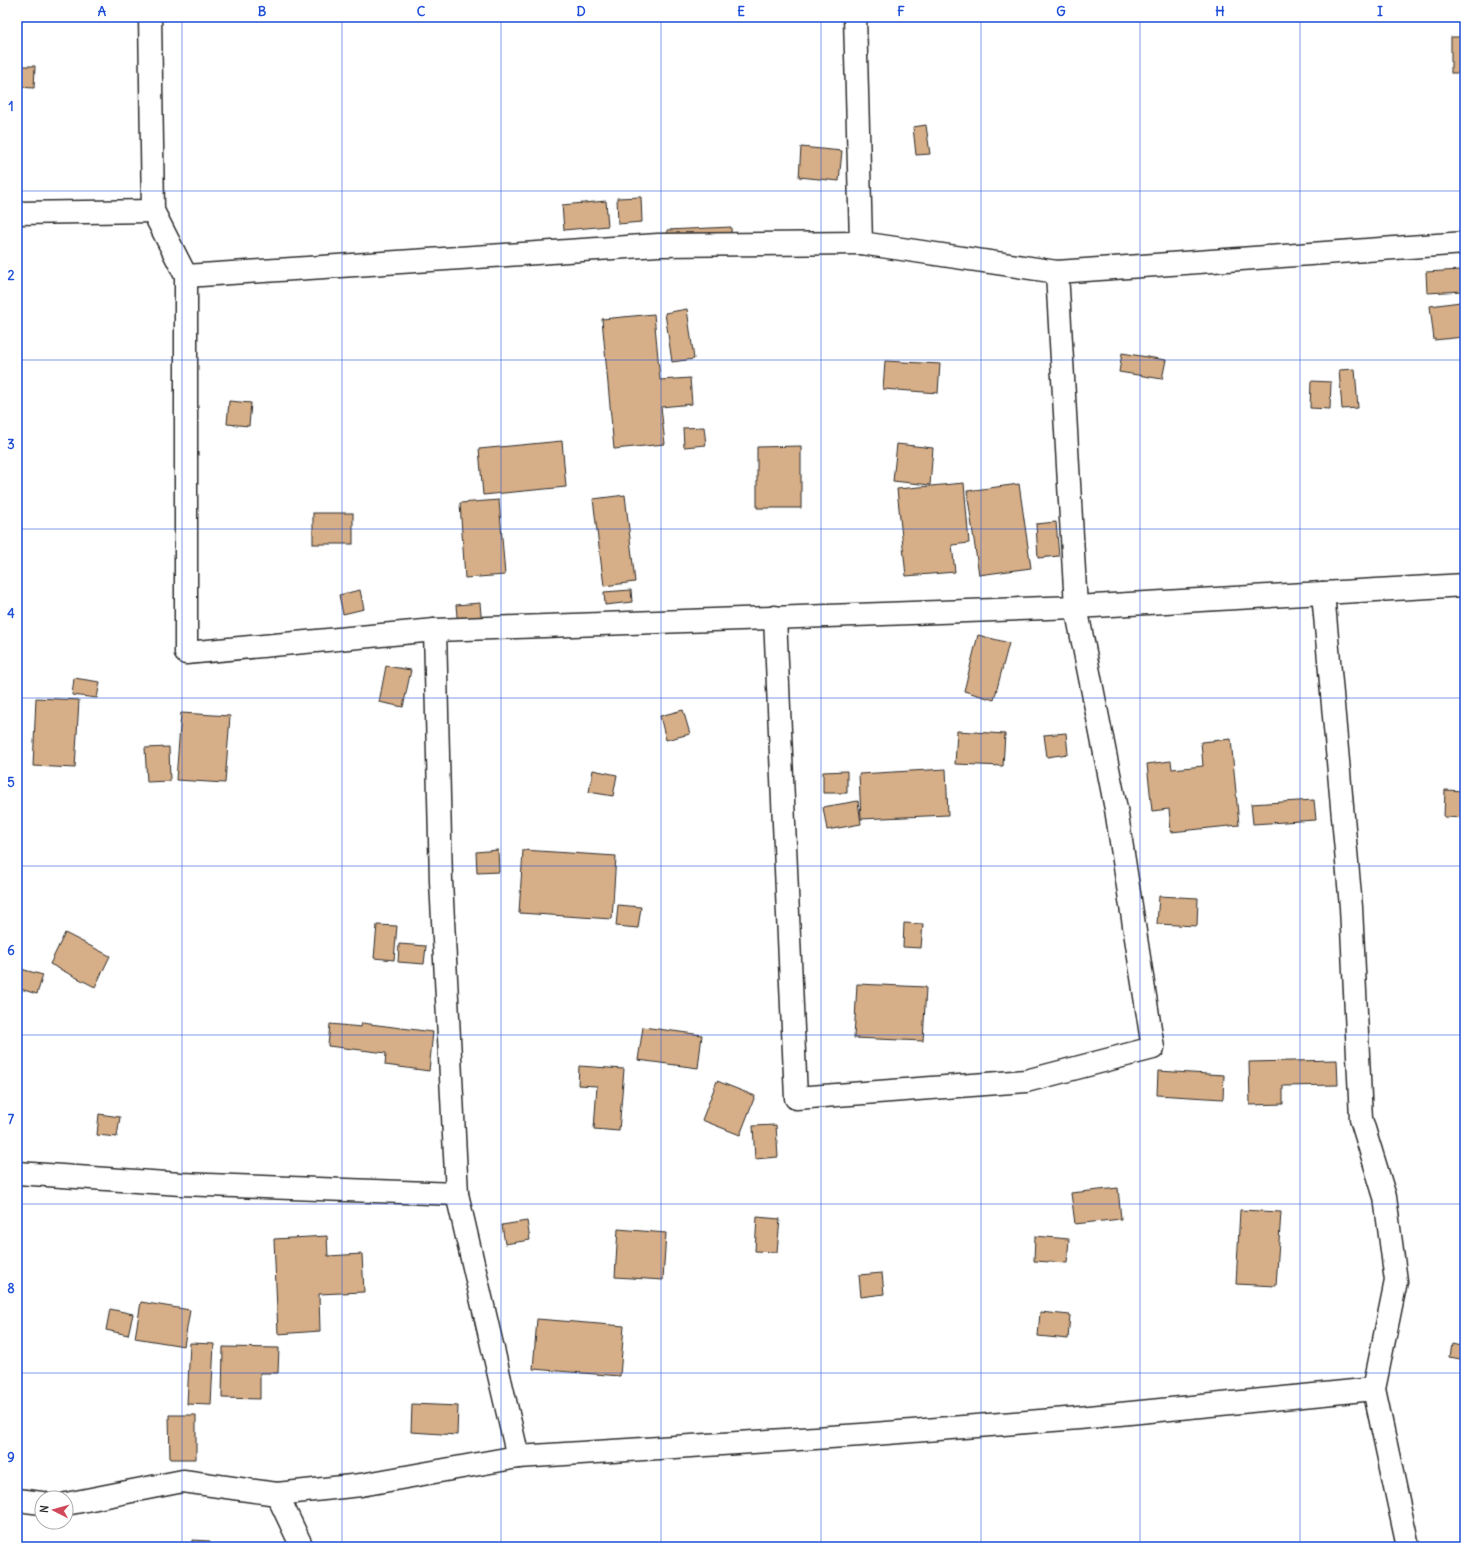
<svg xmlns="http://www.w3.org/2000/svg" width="1482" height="1564" font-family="Delius,sans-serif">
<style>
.building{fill:#d6ae87;stroke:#2b2b2b}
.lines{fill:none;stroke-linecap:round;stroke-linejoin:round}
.street-casing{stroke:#2b2b2b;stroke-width:25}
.street{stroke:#fff;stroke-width:22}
.grid{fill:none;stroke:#1d4ed8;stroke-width:1;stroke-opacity:0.55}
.neatline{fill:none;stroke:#1d4ed8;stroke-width:1.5}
.grid-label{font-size:13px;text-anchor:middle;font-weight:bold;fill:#1d4ed8}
</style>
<rect width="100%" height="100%" fill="#fff"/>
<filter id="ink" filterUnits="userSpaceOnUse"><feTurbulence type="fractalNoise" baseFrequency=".025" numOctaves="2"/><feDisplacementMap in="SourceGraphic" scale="8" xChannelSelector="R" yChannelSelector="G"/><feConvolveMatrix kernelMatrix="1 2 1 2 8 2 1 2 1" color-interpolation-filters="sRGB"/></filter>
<g filter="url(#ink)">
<!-- building -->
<g class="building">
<rect x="1451" y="37" width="14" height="36"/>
<polygon points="17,66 35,66 34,88 17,87"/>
<polygon points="926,125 930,154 916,155 913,127"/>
<polygon points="801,147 842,151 839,181 799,177"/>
<polygon points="641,197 642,222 618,224 617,198"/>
<polygon points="606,201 608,226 564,230 562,205"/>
<polygon points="731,227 732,252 668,255 667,230"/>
<polygon points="1461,270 1463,291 1427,293 1426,272"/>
<polygon points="1460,302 1464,337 1434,340 1430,306"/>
<polygon points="687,309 694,359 672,362 665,313"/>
<polygon points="654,314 660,380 690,378 692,404 661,407 665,444 614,449 602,319"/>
<polygon points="1122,353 1166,360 1162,379 1119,372"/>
<polygon points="885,361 940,364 938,393 883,389"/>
<polygon points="1355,369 1358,408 1342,409 1339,370"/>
<polygon points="1311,381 1331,382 1330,409 1310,408"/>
<polygon points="229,401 251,403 249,426 227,424"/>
<polygon points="704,427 706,445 684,447 683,428"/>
<polygon points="562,441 566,487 483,495 479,449"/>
<polygon points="897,444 933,448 930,485 893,481"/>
<polygon points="801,446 801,508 757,508 757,447"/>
<polygon points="964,483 969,543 952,545 955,572 906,576 897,489"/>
<polygon points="1019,484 1031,568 979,575 967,491"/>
<polygon points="625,495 635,582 604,586 593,499"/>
<polygon points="499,500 505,575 465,578 460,503"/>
<rect x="313" y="513" width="40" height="31"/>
<polygon points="1056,522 1059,556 1038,558 1036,524"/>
<polygon points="360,590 364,609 343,614 339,595"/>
<polygon points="631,590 632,602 605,605 604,592"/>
<polygon points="480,603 482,627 458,628 456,605"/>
<polygon points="978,635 1009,643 994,700 964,691"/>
<polygon points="386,666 411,670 403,707 379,702"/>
<polygon points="74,678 100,682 97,698 72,695"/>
<polygon points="36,698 79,700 75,768 33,766"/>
<polygon points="683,710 690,734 666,740 660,716"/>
<polygon points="181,713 230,716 225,783 176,780"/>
<polygon points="957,731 1005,734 1003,766 955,764"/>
<polygon points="1066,733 1068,754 1047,757 1044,735"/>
<polygon points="1231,739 1239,825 1171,832 1169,809 1152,811 1147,764 1171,761 1172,769 1203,766 1201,742"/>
<polygon points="169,747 170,781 147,782 145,748"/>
<polygon points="946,769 948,815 861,819 859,774"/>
<polygon points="593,770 617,775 613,796 589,792"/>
<polygon points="847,771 847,793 823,793 823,772"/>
<polygon points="1445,790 1465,791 1465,818 1444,817"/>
<polygon points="1314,800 1316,820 1253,824 1251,804"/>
<polygon points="858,801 861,824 827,830 823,807"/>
<polygon points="498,850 499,872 477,873 476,852"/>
<polygon points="523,850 616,856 612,919 519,913"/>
<polygon points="1159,896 1198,898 1197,926 1157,924"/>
<polygon points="618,905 641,907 638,928 616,926"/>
<polygon points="904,923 923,924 921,948 903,947"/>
<polygon points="377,925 397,926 394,960 374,958"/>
<polygon points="65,933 110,956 95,987 50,964"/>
<polygon points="399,944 426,946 424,964 398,962"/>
<polygon points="17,968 43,975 37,994 17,988"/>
<polygon points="857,984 926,987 923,1041 854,1038"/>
<polygon points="362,1023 433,1032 429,1071 385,1065 386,1053 328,1046 330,1024 361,1027"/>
<polygon points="643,1027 702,1035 698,1068 638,1060"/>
<polygon points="1337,1060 1338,1085 1283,1086 1283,1104 1250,1105 1249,1062"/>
<polygon points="579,1066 624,1069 619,1131 594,1129 597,1086 578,1085"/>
<polygon points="1158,1071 1224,1075 1223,1099 1157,1095"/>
<polygon points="717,1081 755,1096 740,1135 702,1120"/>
<polygon points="99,1114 120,1117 117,1137 97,1135"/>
<polygon points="776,1125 778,1157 755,1159 753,1126"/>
<polygon points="1118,1188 1121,1219 1075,1224 1071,1193"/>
<polygon points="1240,1210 1281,1212 1276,1286 1236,1284"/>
<polygon points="757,1217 780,1219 777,1252 755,1251"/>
<polygon points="527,1221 530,1240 505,1244 502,1225"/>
<polygon points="618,1229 666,1233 663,1280 615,1277"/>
<polygon points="327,1236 328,1256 362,1254 364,1292 319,1294 320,1331 278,1334 274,1239"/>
<polygon points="1035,1236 1069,1239 1067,1263 1034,1261"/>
<polygon points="882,1273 884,1294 861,1297 859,1275"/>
<polygon points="141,1302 190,1310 184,1346 135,1338"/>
<polygon points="110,1309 133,1314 128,1335 106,1330"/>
<polygon points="1040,1312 1070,1315 1068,1339 1038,1336"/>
<polygon points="537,1319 624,1326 620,1376 533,1369"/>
<polygon points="190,1343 214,1344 211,1405 187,1404"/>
<polygon points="1452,1344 1465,1347 1465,1360 1450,1357"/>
<polygon points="223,1347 279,1348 278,1373 260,1373 260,1399 222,1398"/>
<polygon points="412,1404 458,1406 457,1435 411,1432"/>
<polygon points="169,1415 196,1415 196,1459 170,1459"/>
<polygon points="192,1540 210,1541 210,1547 192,1547"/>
</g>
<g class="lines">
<defs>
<g id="street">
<polyline points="150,17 153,211 186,276 186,653 435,630 1076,607 1465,585"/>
<polyline points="17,213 153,211"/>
<polyline points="1057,272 1465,243"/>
<polyline points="186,276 658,245 861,243"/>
<polyline points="1323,593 1351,907 1361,1119 1385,1197 1396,1281 1374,1389 1408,1547"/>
<polyline points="775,617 796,1098 1026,1081 1153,1048 1116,809 1076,607 1057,272 861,243 855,17"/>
<polyline points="435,630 441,881 457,1194 518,1457"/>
<polyline points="17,1173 181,1184 457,1194"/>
<polyline points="277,1494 302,1547"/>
<polyline points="17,1500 42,1503"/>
<polyline points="66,1504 183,1481 277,1494 361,1485 518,1457 861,1435 1079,1418 1374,1389"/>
</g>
</defs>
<!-- street casing -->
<use href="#street" class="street-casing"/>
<!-- street -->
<use href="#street" class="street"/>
</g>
</g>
<!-- grid -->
<path class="grid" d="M 182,17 L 182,1547M 342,17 L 342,1547M 501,17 L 501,1547M 661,17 L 661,1547M 821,17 L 821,1547M 981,17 L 981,1547M 1140,17 L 1140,1547M 1300,17 L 1300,1547M 17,191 L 1465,191M 17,360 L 1465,360M 17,529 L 1465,529M 17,698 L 1465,698M 17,866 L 1465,866M 17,1035 L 1465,1035M 17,1204 L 1465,1204M 17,1373 L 1465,1373"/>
<!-- margin -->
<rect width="1482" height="1564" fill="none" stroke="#fff" stroke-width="44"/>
<!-- north arrow -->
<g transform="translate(54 1510) rotate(276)"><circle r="19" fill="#ffffff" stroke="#aaaaaa"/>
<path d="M0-3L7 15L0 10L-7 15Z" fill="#d1495b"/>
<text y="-6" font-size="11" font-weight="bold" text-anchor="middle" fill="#2b2b2b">N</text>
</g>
<rect x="22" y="22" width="1438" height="1520" class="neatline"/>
<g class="grid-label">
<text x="102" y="16">A</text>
<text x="262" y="16">B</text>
<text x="421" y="16">C</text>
<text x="581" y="16">D</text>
<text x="741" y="16">E</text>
<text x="901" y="16">F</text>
<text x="1061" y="16">G</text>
<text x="1220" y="16">H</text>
<text x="1380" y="16">I</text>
<text x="11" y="111">1</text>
<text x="11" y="280">2</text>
<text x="11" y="449">3</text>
<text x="11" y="618">4</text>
<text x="11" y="787">5</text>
<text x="11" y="955">6</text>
<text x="11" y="1124">7</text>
<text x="11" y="1293">8</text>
<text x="11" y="1462">9</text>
</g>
</svg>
